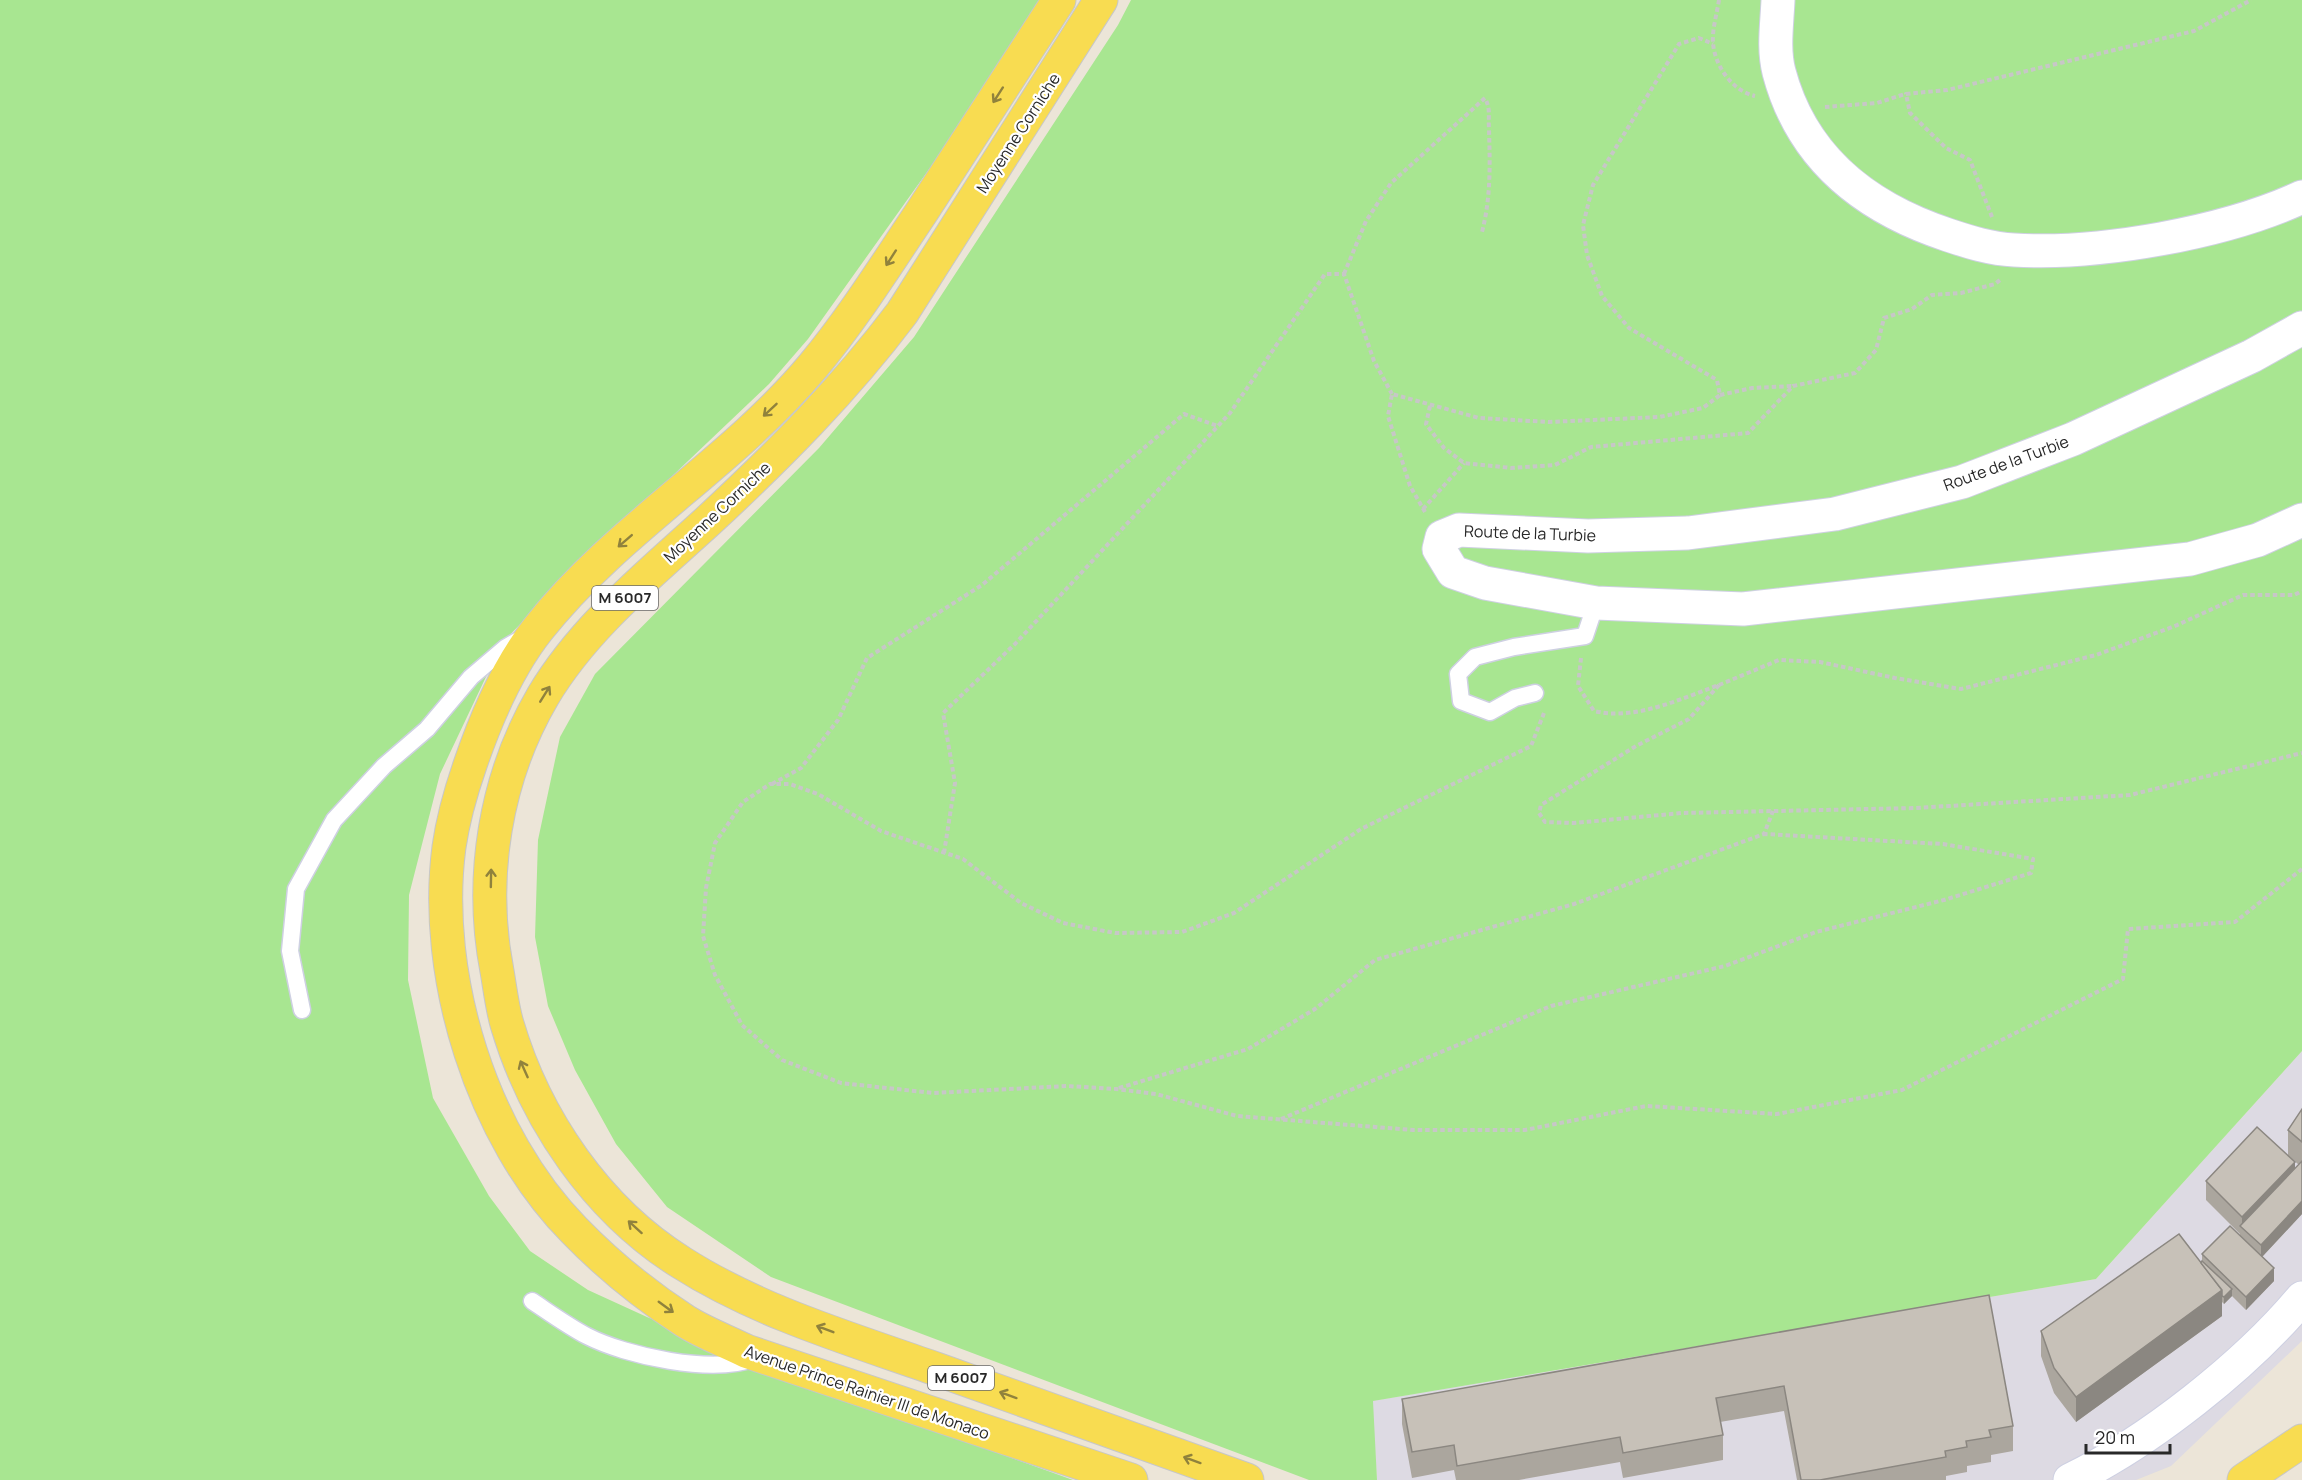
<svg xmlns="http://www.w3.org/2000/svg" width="2302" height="1480" font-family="Manrope,sans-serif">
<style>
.industrial{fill:#dddae3}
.green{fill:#a8e691}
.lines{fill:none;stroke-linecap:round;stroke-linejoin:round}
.service-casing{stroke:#ced0e2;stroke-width:19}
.tertiary-casing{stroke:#ced0e2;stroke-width:35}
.primary-casing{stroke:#c7c7c7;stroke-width:35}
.path{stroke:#c7c7c7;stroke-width:4;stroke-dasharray:4.5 3;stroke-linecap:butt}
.service{stroke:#fff;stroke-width:16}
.tertiary{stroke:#fff;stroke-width:33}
.primary{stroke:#f8dc51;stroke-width:33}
.wall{fill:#aba69e;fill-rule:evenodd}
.shaded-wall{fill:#8b8781}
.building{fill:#c7c1b8;stroke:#8b8781;stroke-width:1.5}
.oneway{stroke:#90823c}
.labels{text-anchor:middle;stroke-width:4.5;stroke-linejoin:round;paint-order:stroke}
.shield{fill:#fff;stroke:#686868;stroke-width:1.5}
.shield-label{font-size:15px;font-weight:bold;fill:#282828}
.street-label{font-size:16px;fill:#282828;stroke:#fff}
</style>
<rect width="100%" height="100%" fill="#ece5d8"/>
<!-- industrial -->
<polygon class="industrial" points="2302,1051 2302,1341 2171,1466 2136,1480 1377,1480 1372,1401 2096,1279"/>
<!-- green -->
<g class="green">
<polygon points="0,0 1042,0 962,123 808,339 769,384 565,578 502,643 440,774 409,895 408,980 433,1098 489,1196 530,1251 588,1290 647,1317 796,1380 1073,1480 0,1480"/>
<polygon points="1131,0 2302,0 2302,1051 2096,1279 1373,1401 1377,1480 1309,1480 771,1277 667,1207 616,1144 575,1070 548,1006 535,937 538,840 560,737 595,674 819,448 914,337 1118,25"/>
</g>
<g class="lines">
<defs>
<g id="service">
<polyline points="1535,693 1515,698 1490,712 1461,701 1458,674 1475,657 1514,647 1585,636 1596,603"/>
<polyline points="302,1010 290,951 296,889 334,820 384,766 427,729 471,677 505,648 522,638"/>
<path d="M 532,1301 C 550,1313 568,1326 587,1336 C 626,1356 713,1375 755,1358"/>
</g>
<g id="tertiary">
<path d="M 1778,0 C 1777,24 1773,49 1779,72 C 1802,159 1866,208 1948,235 C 1969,242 1991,249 2014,250 C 2100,255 2224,233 2302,197"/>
<polyline points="2302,328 2252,356 2073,439 1962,482 1835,514 1688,533 1588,536 1459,530 1442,537 1439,549 1453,572 1485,583 1596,603 1743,609 2190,559 2258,540 2302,520"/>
<path d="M 2070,1480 C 2149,1442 2246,1365 2302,1298"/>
</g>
<g id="primary">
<path d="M 1059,0 C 1013,72 967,143 921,213 C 886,265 853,318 813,366 C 732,463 617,529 538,629 C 507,668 486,718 470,765 C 461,791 453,819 449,847 C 432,976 482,1137 574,1230 C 607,1264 645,1295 685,1321 C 704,1333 726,1341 746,1351 L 1131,1480"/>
<path d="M 1101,0 L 902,313 C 844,390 778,456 708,521 C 649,575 584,627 543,696 C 495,778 479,878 497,971 C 500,988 502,1007 507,1024 C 535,1119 597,1210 682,1263 C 759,1312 851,1339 936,1369 C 1040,1406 1144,1443 1247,1480"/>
<polyline points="2244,1480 2302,1441"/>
</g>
</defs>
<!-- service casing -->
<use href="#service" class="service-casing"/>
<!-- tertiary casing -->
<use href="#tertiary" class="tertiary-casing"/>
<!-- primary casing -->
<use href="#primary" class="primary-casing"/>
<!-- path -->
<g class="path">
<path d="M 1719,0 C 1717,13 1712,30 1713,43 C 1715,67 1733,91 1755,96"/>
<polyline points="1825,107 1877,103 1905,94"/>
<polyline points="1992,217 1970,160 1946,148 1910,113 1906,94 1947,90 2194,31 2251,0"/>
<path d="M 1344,274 L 1366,221 L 1391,183 L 1485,98 C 1491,110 1488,116 1489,129 C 1490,165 1491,197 1482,232"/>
<polyline points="1720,395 1752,388 1793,386"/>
<polyline points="1430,406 1426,424 1444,448 1464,463 1511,468 1555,465 1591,447 1748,433 1793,386 1855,373 1876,350 1884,318 1912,309 1932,295 1961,293 1995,284 2000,280"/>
<polyline points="1423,509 1464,463"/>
<polyline points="1425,512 1410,486 1388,416 1392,394 1479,418 1549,422 1659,417 1703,408 1720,395 1717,380 1629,328 1602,296 1587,255 1583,225 1593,185 1679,44 1699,38 1713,44"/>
<path d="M 1581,658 L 1578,686 L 1594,711 C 1635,721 1680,699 1719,685 L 1689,719 L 1636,746 L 1541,805 L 1539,813 L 1545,822 L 1574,823 L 1682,813 L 1916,808 L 2130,795 L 2302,753"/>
<polyline points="1719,685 1779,660 1820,662 1895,678 1961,689 2096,655 2175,626 2243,595 2294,595 2302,591"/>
<polyline points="1544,713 1531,746 1361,829 1234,913 1182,932 1115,933 1063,923 1021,903 963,859 881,831 818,794 790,784 770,784 743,802 715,843 706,888 703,936 715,975 742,1025 782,1060 841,1083 933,1093 1067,1086 1116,1089 1156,1094 1237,1116 1413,1130 1525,1130 1646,1106 1777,1114 1902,1090 2123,979 2128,929 2235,922 2302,869"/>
<polyline points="772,784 801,768 838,720 867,658 982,585 1184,414 1218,426"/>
<polyline points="944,853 955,783 943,713 1015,644 1230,413 1325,274 1344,274 1374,361 1392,394"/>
<polyline points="1119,1088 1248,1049 1315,1009 1375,960 1574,904 1764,834 1773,811"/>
<polyline points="1281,1119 1551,1006 1725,966 1816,932 1944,900 2031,873 2033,859 1943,844 1764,834"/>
</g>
<!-- service -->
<use href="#service" class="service"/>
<!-- tertiary -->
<use href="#tertiary" class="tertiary"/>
<!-- primary -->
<use href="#primary" class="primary"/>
</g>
<!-- wall -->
<g class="wall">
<path d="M 2302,1109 L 2302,1214 L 2262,1257 L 2274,1281 L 2246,1310 L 2232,1296 L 2224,1304 L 2222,1302 L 2222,1316 L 2076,1422 L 2054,1393 L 2041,1356 L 2041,1331 L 2201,1263 L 2202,1261 L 2202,1254 L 2240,1236 L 2240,1234 L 2206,1200 L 2206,1181 L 2288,1155 L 2288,1130 ZM 2290,1157 L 2299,1165 L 2295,1168 Z"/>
<polygon points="1989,1295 2013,1426 2013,1451 1991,1455 1991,1462 1967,1466 1967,1472 1946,1476 1946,1480 1797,1480 1784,1411 1720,1422 1723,1435 1723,1460 1623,1478 1620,1462 1519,1480 1456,1480 1454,1470 1412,1478 1402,1424 1402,1399"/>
</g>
<!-- shaded-wall -->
<g class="shaded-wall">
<polygon points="2295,1162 2295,1181 2242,1228 2242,1217"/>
<polygon points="2302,1201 2302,1214 2261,1258 2261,1245"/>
<polygon points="2274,1268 2274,1281 2246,1310 2246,1297"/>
<polygon points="2232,1289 2232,1296 2224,1304 2224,1297"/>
<polygon points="2222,1290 2222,1316 2076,1422 2076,1397"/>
</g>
<!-- building -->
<g class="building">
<polygon points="2302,1109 2302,1142 2288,1130"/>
<polygon points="2257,1127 2295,1162 2242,1217 2206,1181"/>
<polygon points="2302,1161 2302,1201 2261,1245 2240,1226"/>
<polygon points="2230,1226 2274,1268 2246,1297 2202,1254"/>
<polygon points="2179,1234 2222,1290 2076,1397 2054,1368 2041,1331"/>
<polygon points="2202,1261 2232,1289 2224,1297 2222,1296 2222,1290 2201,1263"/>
<polygon points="1989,1295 2013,1426 1989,1430 1991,1437 1966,1441 1967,1447 1945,1451 1946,1457 1820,1480 1801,1480 1784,1386 1716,1398 1723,1435 1623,1453 1620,1437 1457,1466 1454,1445 1412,1452 1402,1399"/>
</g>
<!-- one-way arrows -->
<defs><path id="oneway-shaft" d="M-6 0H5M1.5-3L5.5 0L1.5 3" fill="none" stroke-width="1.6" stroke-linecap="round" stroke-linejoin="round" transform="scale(1.5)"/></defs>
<g class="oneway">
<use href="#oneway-shaft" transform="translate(998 95) rotate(123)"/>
<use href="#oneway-shaft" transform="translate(891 258) rotate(123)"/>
<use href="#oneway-shaft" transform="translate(770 410) rotate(137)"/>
<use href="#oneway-shaft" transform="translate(625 541) rotate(139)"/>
<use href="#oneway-shaft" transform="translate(545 694) rotate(-58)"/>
<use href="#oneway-shaft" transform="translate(491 878) rotate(-89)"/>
<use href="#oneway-shaft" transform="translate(524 1069) rotate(-114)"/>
<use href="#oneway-shaft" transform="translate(635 1227) rotate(-138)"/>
<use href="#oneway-shaft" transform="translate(666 1307) rotate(36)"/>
<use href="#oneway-shaft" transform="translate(825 1329) rotate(-159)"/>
<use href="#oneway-shaft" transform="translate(1008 1395) rotate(-160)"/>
<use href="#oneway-shaft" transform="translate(1192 1460) rotate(-160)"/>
</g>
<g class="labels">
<!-- shield labels -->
<g class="shield">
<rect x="592" y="586" width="66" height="24" rx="4.5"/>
<rect x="928" y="1366" width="66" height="24" rx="4.5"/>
</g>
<g class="shield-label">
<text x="625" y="603">M 6007</text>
<text x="961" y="1383">M 6007</text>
</g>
<!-- street labels -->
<g class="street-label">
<text transform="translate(1018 133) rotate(-57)" y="6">Moyenne Corniche</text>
<text transform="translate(2006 463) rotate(-20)" y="6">Route de la Turbie</text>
<text transform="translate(717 512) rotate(-43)" y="6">Moyenne Corniche</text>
<text transform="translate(1530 533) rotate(2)" y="6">Route de la Turbie</text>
<text transform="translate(867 1392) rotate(19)" y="6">Avenue Prince Rainier III de Monaco</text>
</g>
</g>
<!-- scale -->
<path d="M2086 1444v9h84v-9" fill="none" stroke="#282828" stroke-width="3"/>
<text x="2095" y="1444" font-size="18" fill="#282828" stroke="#ffffff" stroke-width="4.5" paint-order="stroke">20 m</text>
</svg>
